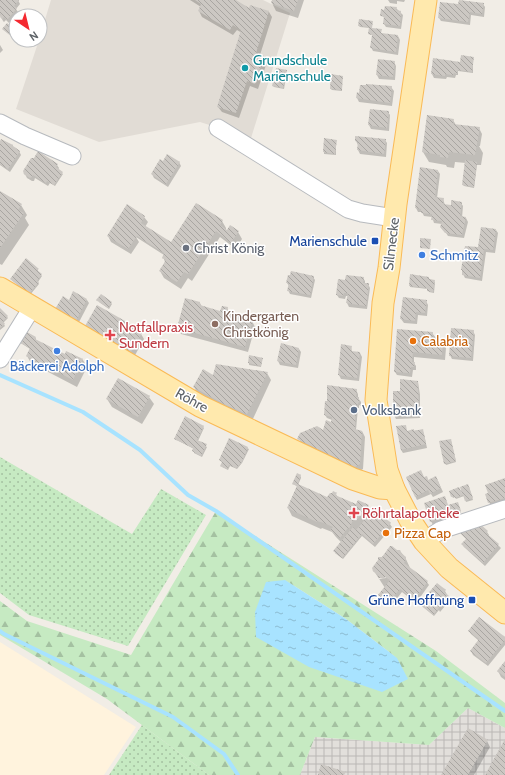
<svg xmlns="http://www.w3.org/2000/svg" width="505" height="775" font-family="Cabin,sans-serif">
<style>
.commercial{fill:#fff3dd}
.industrial{fill:url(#industrial-grid)}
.education{fill:#e1dcd5}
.green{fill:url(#green-dots)}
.forest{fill:url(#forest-firs);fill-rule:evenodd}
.water{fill:url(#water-ripples)}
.shadow{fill:#0003;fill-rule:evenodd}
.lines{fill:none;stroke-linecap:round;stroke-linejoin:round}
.stream{stroke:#a8e3ff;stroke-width:4}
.building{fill:url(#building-back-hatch)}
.minor-casing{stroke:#b7babe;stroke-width:19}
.major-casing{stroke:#faba56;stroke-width:23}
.minor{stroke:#fff;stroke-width:17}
.major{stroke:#ffe9ad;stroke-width:21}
.culture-dot{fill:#0f9aa8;stroke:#fff;stroke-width:1.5}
.transit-dot{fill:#1a4fb4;stroke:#fff;stroke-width:1.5}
.worship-dot{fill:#6b7280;stroke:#fff;stroke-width:1.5}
.shop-dot{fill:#3f7fe0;stroke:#fff;stroke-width:1.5}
.education-dot{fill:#8d6e63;stroke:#fff;stroke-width:1.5}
.health-dot{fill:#e0444e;stroke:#fff;stroke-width:1.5}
.food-dot{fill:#e8710a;stroke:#fff;stroke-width:1.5}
.service-dot{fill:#5c6f8a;stroke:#fff;stroke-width:1.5}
.labels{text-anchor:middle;stroke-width:3;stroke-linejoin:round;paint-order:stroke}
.culture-label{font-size:14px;fill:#0d838f;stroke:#fff;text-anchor:start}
.transit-label{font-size:14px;fill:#164399;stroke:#fff;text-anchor:end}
.street-label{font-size:14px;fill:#5e6368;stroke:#fff}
.worship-label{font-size:14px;fill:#5b616d;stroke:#fff;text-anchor:start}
.shop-label{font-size:14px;fill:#366cbe;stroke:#fff;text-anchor:start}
.education-label{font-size:14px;fill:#785e54;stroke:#fff;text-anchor:start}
.health-label{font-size:14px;fill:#be3a42;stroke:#fff;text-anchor:start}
.food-label{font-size:14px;fill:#c56008;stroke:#fff;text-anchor:start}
.service-label{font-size:14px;fill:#4e5e75;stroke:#fff;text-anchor:start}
</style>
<defs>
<pattern id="industrial-grid" width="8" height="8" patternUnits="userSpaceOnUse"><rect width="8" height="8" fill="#e2dfdb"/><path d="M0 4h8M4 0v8" fill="none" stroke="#bab8b5"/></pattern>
<pattern id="green-dots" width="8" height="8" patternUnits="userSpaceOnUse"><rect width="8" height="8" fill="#c6eac2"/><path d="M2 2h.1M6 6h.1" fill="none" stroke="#a4c1a1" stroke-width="1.8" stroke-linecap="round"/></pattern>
<pattern id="forest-firs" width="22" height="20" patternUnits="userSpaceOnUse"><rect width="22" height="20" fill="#c6eac2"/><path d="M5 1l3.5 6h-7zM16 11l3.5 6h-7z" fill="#a4c1a1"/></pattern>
<pattern id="water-ripples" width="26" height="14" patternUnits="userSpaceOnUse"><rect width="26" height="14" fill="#a8e3ff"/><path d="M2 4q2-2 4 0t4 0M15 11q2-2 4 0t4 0" fill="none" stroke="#8cbcd2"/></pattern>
<pattern id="building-back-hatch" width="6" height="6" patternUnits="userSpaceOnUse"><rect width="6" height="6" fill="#ccc8c3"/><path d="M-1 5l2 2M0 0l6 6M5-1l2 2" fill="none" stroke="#a9a6a2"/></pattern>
</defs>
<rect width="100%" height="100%" fill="#f1ede6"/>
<!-- commercial -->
<polygon class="commercial" points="0,642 136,727 104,775 0,775"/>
<!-- industrial -->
<polygon class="industrial" points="468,708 505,728 505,775 300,775 315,737 429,745"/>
<!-- education -->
<polygon class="education" points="51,0 263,0 290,13 251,138 200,122 99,142 16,109 39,40 40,40 40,36"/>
<!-- green -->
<g class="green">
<polygon points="0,457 132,534 161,489 206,515 128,646 29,615 0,593"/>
<polygon points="142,725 209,775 109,775"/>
</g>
<!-- forest -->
<path class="forest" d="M 216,511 L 436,651 L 505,703 L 505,728 L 468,708 L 429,745 L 315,737 L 300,775 L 209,775 L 107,699 L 0,635 L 0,601 L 27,621 L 131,655 ZM 285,580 L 346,619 L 397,658 Z"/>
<!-- water -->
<polygon class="water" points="285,580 346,619 397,658 408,679 382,692 309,667 256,637 255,612 266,582"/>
<!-- shadow -->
<g class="shadow">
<polygon points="0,0 18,0 20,4 16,9 18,12 9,23 6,20 4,22 3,21 0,15"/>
<polygon points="190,0 234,0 250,9 269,12 272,17 260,55 264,56 267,62 258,89 250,86 239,118 222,112 218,107 242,33 237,30 233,35 202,17 199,11 201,7"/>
<polygon points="273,0 304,0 298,18 276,11 272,3"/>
<polygon points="388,0 405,0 404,2 397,1 397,4 390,3"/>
<polygon points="483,4 485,7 484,17 471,15 470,25 441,21 439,18 459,6"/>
<polygon points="396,8 403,15 401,29 386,27 384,24 384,17 381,16 384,11"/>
<polygon points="372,21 372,29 381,30 381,34 398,36 400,40 398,55 373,51 371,47 373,35 369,34 370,28 360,27 359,26"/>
<polygon points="0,45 3,50 0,53"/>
<polygon points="473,58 473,73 458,71 458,75 456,75 455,78 447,77 446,79 434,78 432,74"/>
<polygon points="394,62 396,66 395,80 379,79 377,75"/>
<polygon points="286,71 287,72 284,89 274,87 273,86"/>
<polygon points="342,77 342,91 332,90 331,89"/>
<polygon points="391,87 394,91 392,106 359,102 357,98"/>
<polygon points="370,110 388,112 390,115 389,131 371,129 369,125"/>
<polygon points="453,120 456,125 479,128 482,134 480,146 479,146 483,153 481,165 477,165 474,188 464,186 463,185 466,163 455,162 454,168 447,167 446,165 429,162 423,152"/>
<polygon points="385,140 387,143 386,157 360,154 358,150 358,145 356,141"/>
<polygon points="336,141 336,155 324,154 324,152"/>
<polygon points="0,143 19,151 21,155 10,172 0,165"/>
<polygon points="179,162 181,166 168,187 154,178 152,174"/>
<polygon points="57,165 59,168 58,170 63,174 55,186 50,183 48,186 35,178 34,181 32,181 27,178 25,174"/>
<polygon points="438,171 440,174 437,198 443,199 445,205 451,206 461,203 463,206 462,218 466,218 468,222 464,238 448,236 444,230 442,224 434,223 432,217 424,216 422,212 418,212 416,208"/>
<polygon points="0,193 21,205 27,215 25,218 29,225 2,265 0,264"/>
<polygon points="144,217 148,222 145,227 171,244 222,221 226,228 226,230 238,232 242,239 236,249 220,237 192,281 188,278 181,289 164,278 160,271 165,262 163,257 164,255 136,237 139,242 131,254 111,242 108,236"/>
<polygon points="496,230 498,233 495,253 486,252 482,281 465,278 463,274 479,249"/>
<polygon points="38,269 38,272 42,276 38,282 39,284 30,295 12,280"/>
<polygon points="313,277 315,280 311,298 290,294 288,290 289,286 287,283"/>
<polygon points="363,278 365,281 365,284 368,284 370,288 367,309 349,307 347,303 348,296 346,296 345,299 339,298 337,295 346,281"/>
<polygon points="428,278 435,282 434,293 429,292 428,289 410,287 410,285"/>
<polygon points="87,300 89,303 78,324 64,317 69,301"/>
<polygon points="426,301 428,305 427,316 418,315 417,324 404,323 401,319"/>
<polygon points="99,302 111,303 112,304 109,309"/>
<polygon points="200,303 202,307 221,312 227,308 230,314 252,321 255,327 248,352 181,334 178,328"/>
<polygon points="0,309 8,318 3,323 5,326 0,330"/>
<polygon points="86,326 141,334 144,339 134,357 89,332"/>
<polygon points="398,330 432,333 436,338 435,342 443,343 446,348 445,360 414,357 414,363 416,366 416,370 413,370 412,377 397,375 395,372"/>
<polygon points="473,331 475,335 473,361 452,359 450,355"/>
<polygon points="36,338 36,341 65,356 67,352 83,360 87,367 77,387 31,363 27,356 30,349 21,343"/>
<polygon points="351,347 352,352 360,353 362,357 359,381 341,379 339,375 342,351"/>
<polygon points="299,349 301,352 298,368 280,365 278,361"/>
<polygon points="250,356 262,359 261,367 249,365"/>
<polygon points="267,373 271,380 252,421 198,394 194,387"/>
<polygon points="418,382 420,395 420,418 396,419 394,415 401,392"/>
<polygon points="356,390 358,394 358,398 361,402 361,406 359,405 359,408 358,408 356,430 362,431 365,437 363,469 358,472 302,444 299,439 324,431 333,424 332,420 327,418 325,415"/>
<polygon points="149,397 154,404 142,424 112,407 107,399"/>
<polygon points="203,427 204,428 198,441 207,447 202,457 194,453 194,449 175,439"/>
<polygon points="422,430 424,434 427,448 403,453 401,450 398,432"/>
<polygon points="230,440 249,449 242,463 237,469 230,466 228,470 222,467 221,466 223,462 220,460"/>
<polygon points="451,441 456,462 446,465 445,463"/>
<polygon points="301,476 301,478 298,485 328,499 336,494 338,498 356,506 358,501 368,506 372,512 390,524 392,527 375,547 362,536 343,559 335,553 342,543 336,537 332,532 322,528 321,529 292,516 288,508 297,486 293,484"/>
<polygon points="427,477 428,481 438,481 443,492 433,497 431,494 417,500 415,496 424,479"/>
<polygon points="505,479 505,502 491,506 489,502 489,493"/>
<polygon points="469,487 473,500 466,502 464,496 456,499 455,497 453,498 452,496 459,488 462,494"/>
<polygon points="458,505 461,513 452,516 452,518 433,525 431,521 448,506"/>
<polygon points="474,531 487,532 489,535 489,536 501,548 485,566 464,547 462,544"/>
<path d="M 397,551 L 400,551 L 405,557 L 411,570 L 427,582 L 429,585 L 416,603 L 402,592 L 391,606 L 381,598 L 379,595 L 385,588 L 374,571 L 382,558 ZM 386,576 L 386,578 L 379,579 L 379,577 Z"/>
<polygon points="437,585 445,591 450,600 440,612 439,610 434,616 421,605"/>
<polygon points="469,631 505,638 505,645 488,666 473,655 471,651 479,641 471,634"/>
<polygon points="505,662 505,680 501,677 498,671"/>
<polygon points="487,741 490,747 474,775 442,775"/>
</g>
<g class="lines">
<!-- stream -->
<g class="stream">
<polyline points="0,375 83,412 140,450 188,495 216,511 505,711"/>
<polyline points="0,631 4,634 173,717 224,754 238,775"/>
</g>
</g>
<!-- building -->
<g class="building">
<polygon points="0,0 19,0 14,6 17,8 7,20 4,17 2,19 0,17 1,15 0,14"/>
<polygon points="195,0 236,0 249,8 250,5 269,11 256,53 264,56 255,84 247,81 236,113 217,107 241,30 233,25 230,30 198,11 201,4"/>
<polygon points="272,0 298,0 294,11 271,3"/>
<polygon points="459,0 484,3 482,14 470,12 468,22 438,18 440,2 458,4"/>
<polygon points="385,6 397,7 396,10 401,11 400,26 383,24 384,16 380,16 381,9 384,10"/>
<polygon points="359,19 373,21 372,28 382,29 381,33 398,35 396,52 370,48 372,35 368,34 369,27 358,26"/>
<polygon points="7,23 16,30 16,40 2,29"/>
<polygon points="461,55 474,57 472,72 458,70 457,74 454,73 453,75 445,74 445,76 431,74 433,58 460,62"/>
<polygon points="378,59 395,61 393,77 376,75"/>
<polygon points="276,68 287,70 283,88 272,86"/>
<polygon points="331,74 343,76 342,90 330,89"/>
<polygon points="366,84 392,86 390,103 356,98 357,92 359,93 360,85 366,85"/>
<polygon points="370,109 389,111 387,128 368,125"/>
<polygon points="427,115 454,119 453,124 480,127 475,155 449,152 448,158 440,157 440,155 422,152"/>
<polygon points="355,136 386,139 384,154 357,150 358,142 355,141"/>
<polygon points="324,138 337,140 335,154 323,152"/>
<polygon points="1,139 13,145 13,146 20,151 8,169 0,164 0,141"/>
<polygon points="38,151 58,164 56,167 63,172 54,185 47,181 46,183 33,175 32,177 30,178 24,174 23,171 31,158 34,158"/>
<polygon points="167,154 180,162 166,184 151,174 160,159 163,161"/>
<polygon points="465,160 477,162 474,187 462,185"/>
<polygon points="420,167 438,170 435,197 444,198 443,204 451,205 451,200 462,202 460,216 466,217 462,235 445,233 440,227 442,221 431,220 432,214 421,213 421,209 415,208"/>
<polygon points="0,191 22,204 18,210 24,213 0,248"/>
<polygon points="196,203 223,220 220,225 227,230 230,225 239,231 231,243 216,231 188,274 184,272 177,282 159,271 166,260 162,258 164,253 137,236 128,249 107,236 127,204 145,216 141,223 171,242"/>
<polygon points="481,227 496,229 493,250 484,249 480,278 462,275 462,270 461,270 465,246 478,247"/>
<polygon points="420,238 431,239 430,249 420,248"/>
<polygon points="26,258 39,269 37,270 42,274 37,281 39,282 29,294 10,279"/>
<polygon points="291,271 314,276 310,295 287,291 289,283 286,283 288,275 290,275"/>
<polygon points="410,274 429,277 429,279 435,280 433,292 427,291 427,288 409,286"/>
<polygon points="346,275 364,277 363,283 369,283 366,306 346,303 348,293 344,293 343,296 336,295 338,279 345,280"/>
<polygon points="73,291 87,299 76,321 55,309 63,296 69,300"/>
<polygon points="101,294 112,302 108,308 96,300"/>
<polygon points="403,297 427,300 425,313 416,312 415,321 400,319"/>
<polygon points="185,298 200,302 200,305 220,311 222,306 228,307 227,312 228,313 253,320 245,347 177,328"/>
<polygon points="97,305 139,329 142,333 131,352 85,326"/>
<polygon points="0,308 8,316 3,321 5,324 0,328"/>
<polygon points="451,328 474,330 471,358 449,356"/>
<polygon points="397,329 433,332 432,341 443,342 442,355 413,352 412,362 415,362 414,367 411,367 410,373 394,372"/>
<polygon points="27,332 36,337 35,339 65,354 66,351 83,359 73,380 26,356 30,348 20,343 25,333"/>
<polygon points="281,343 299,348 296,365 277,361"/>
<polygon points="341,344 352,346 351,351 360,352 357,378 338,375"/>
<polygon points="249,355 263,358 261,366 248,363"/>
<polygon points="216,364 268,372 247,414 226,405 193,387 203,369 213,375"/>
<polygon points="118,378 150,396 138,417 106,399"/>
<polygon points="400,379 418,381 419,415 393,416 393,391 400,391"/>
<polygon points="327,385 357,389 356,397 359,397 359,403 358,402 358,404 356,405 355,429 362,431 360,464 355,467 297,439 300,433 317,426 323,430 326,420 331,422 332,417 324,415 325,401 327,401"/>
<polygon points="185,416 204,426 197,440 207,444 201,456 192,451 193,448 174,439"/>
<polygon points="406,425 407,431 414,429 414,431 423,429 426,444 401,450 396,426"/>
<polygon points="229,438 248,447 242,462 236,468 229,465 227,469 220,466 222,462 219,460"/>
<polygon points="451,439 456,461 444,464 439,441"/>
<polygon points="421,470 424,477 427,476 428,480 436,476 441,488 430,494 428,490 415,497 406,477"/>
<polygon points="297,473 301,475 298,484 327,497 330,493 332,493 333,491 337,493 335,495 356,504 358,500 369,505 356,521 353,520 349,529 348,528 340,538 330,530 333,527 324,523 317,521 317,522 287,508 297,486 292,484"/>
<polygon points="505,478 505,498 488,503 485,494 488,493 485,485"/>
<polygon points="468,484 473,498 465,501 463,495 455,498 454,496 451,497 449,491 459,487 462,494 460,487"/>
<polygon points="445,496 448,505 458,502 461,511 430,522 424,503"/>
<polygon points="374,509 391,523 373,544 362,534 342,558 333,551 353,527 356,530"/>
<polygon points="479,523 488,531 486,533 499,544 483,563 461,544 466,539 459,532 468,525 474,529"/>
<polygon points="390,546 392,546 397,550 400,550 401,553 406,557 406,559 404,563 428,581 414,600 400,589 388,603 378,595 390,580 385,577 384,579 381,578 378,578 378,575 373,571 372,568 378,560 378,557 382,557"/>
<polygon points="437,583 446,590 444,592 449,596 433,615 419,604"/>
<polygon points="479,617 505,637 505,640 486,663 470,651 479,639 468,631"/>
<polygon points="505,661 505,677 497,671"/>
<polygon points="468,728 488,740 468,775 441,775"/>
<polygon points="505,739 505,775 485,775"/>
<polygon points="321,764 346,772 344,775 318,775"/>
</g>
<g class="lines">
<defs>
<g id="minor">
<polyline points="0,123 25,136 72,156"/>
<polyline points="218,128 348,209 362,213 394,218"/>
<polyline points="0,359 33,306"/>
<polyline points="424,541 441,530 505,509"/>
</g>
<g id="major">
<polyline points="426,0 396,204 389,268 383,303 376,400 387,470 394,489 410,520 424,541 449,568 505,613"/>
<polyline points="0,288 200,406 353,479 380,488 394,489"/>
</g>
</defs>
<!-- minor casing -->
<use href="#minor" class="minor-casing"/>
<!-- major casing -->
<use href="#major" class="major-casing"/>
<!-- minor -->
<use href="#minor" class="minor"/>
<!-- major -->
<use href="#major" class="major"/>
</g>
<!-- markers -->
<circle class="culture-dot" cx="245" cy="68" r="4"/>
<g class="transit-dot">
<rect x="371" y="237" width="8" height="8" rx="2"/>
<rect x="468" y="596" width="8" height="8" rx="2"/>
</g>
<circle class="worship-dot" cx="186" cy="248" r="4"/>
<g class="shop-dot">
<circle cx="422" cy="255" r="4"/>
<circle cx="57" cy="351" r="4"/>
</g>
<circle class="education-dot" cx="215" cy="324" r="4"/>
<g class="health-dot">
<path d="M108 329h4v4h4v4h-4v4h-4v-4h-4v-4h4z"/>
<path d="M352 507h4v4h4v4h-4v4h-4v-4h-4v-4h4z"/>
</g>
<g class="food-dot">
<circle cx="413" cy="341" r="4"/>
<circle cx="386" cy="533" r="4"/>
</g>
<circle class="service-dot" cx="354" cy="410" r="4"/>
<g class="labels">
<!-- culture labels -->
<g class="culture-label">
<text x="253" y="65">Grundschule<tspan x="253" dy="16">Marienschule</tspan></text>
</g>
<!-- transit labels -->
<g class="transit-label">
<text x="367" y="246">Marienschule</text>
<text x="464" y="605">Grüne Hoffnung</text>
</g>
<!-- street labels -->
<g class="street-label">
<text transform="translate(391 244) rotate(-83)" y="5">Silmecke</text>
<text transform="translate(192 400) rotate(29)" y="5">Röhre</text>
</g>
<!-- worship labels -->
<g class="worship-label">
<text x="194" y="253">Christ König</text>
</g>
<!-- shop labels -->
<g class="shop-label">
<text x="430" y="260">Schmitz</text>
<text x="57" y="371" text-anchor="middle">Bäckerei Adolph</text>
</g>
<!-- education labels -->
<g class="education-label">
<text x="223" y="321">Kindergarten<tspan x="223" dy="16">Christkönig</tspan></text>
</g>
<!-- health labels -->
<g class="health-label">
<text x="119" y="332">Notfallpraxis<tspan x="119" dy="16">Sundern</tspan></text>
<text x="362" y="518">Röhrtalapotheke</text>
</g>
<!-- food labels -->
<g class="food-label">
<text x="421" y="346">Calabria</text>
<text x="394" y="538">Pizza Cap</text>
</g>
<!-- service labels -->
<g class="service-label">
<text x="362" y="415">Volksbank</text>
</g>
</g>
<!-- north arrow -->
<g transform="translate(28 28) rotate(145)"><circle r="19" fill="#ffffff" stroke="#bfc1c3"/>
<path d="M0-3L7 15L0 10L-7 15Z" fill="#f42930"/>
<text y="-6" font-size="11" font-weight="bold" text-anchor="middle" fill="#5e6368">N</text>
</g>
</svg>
